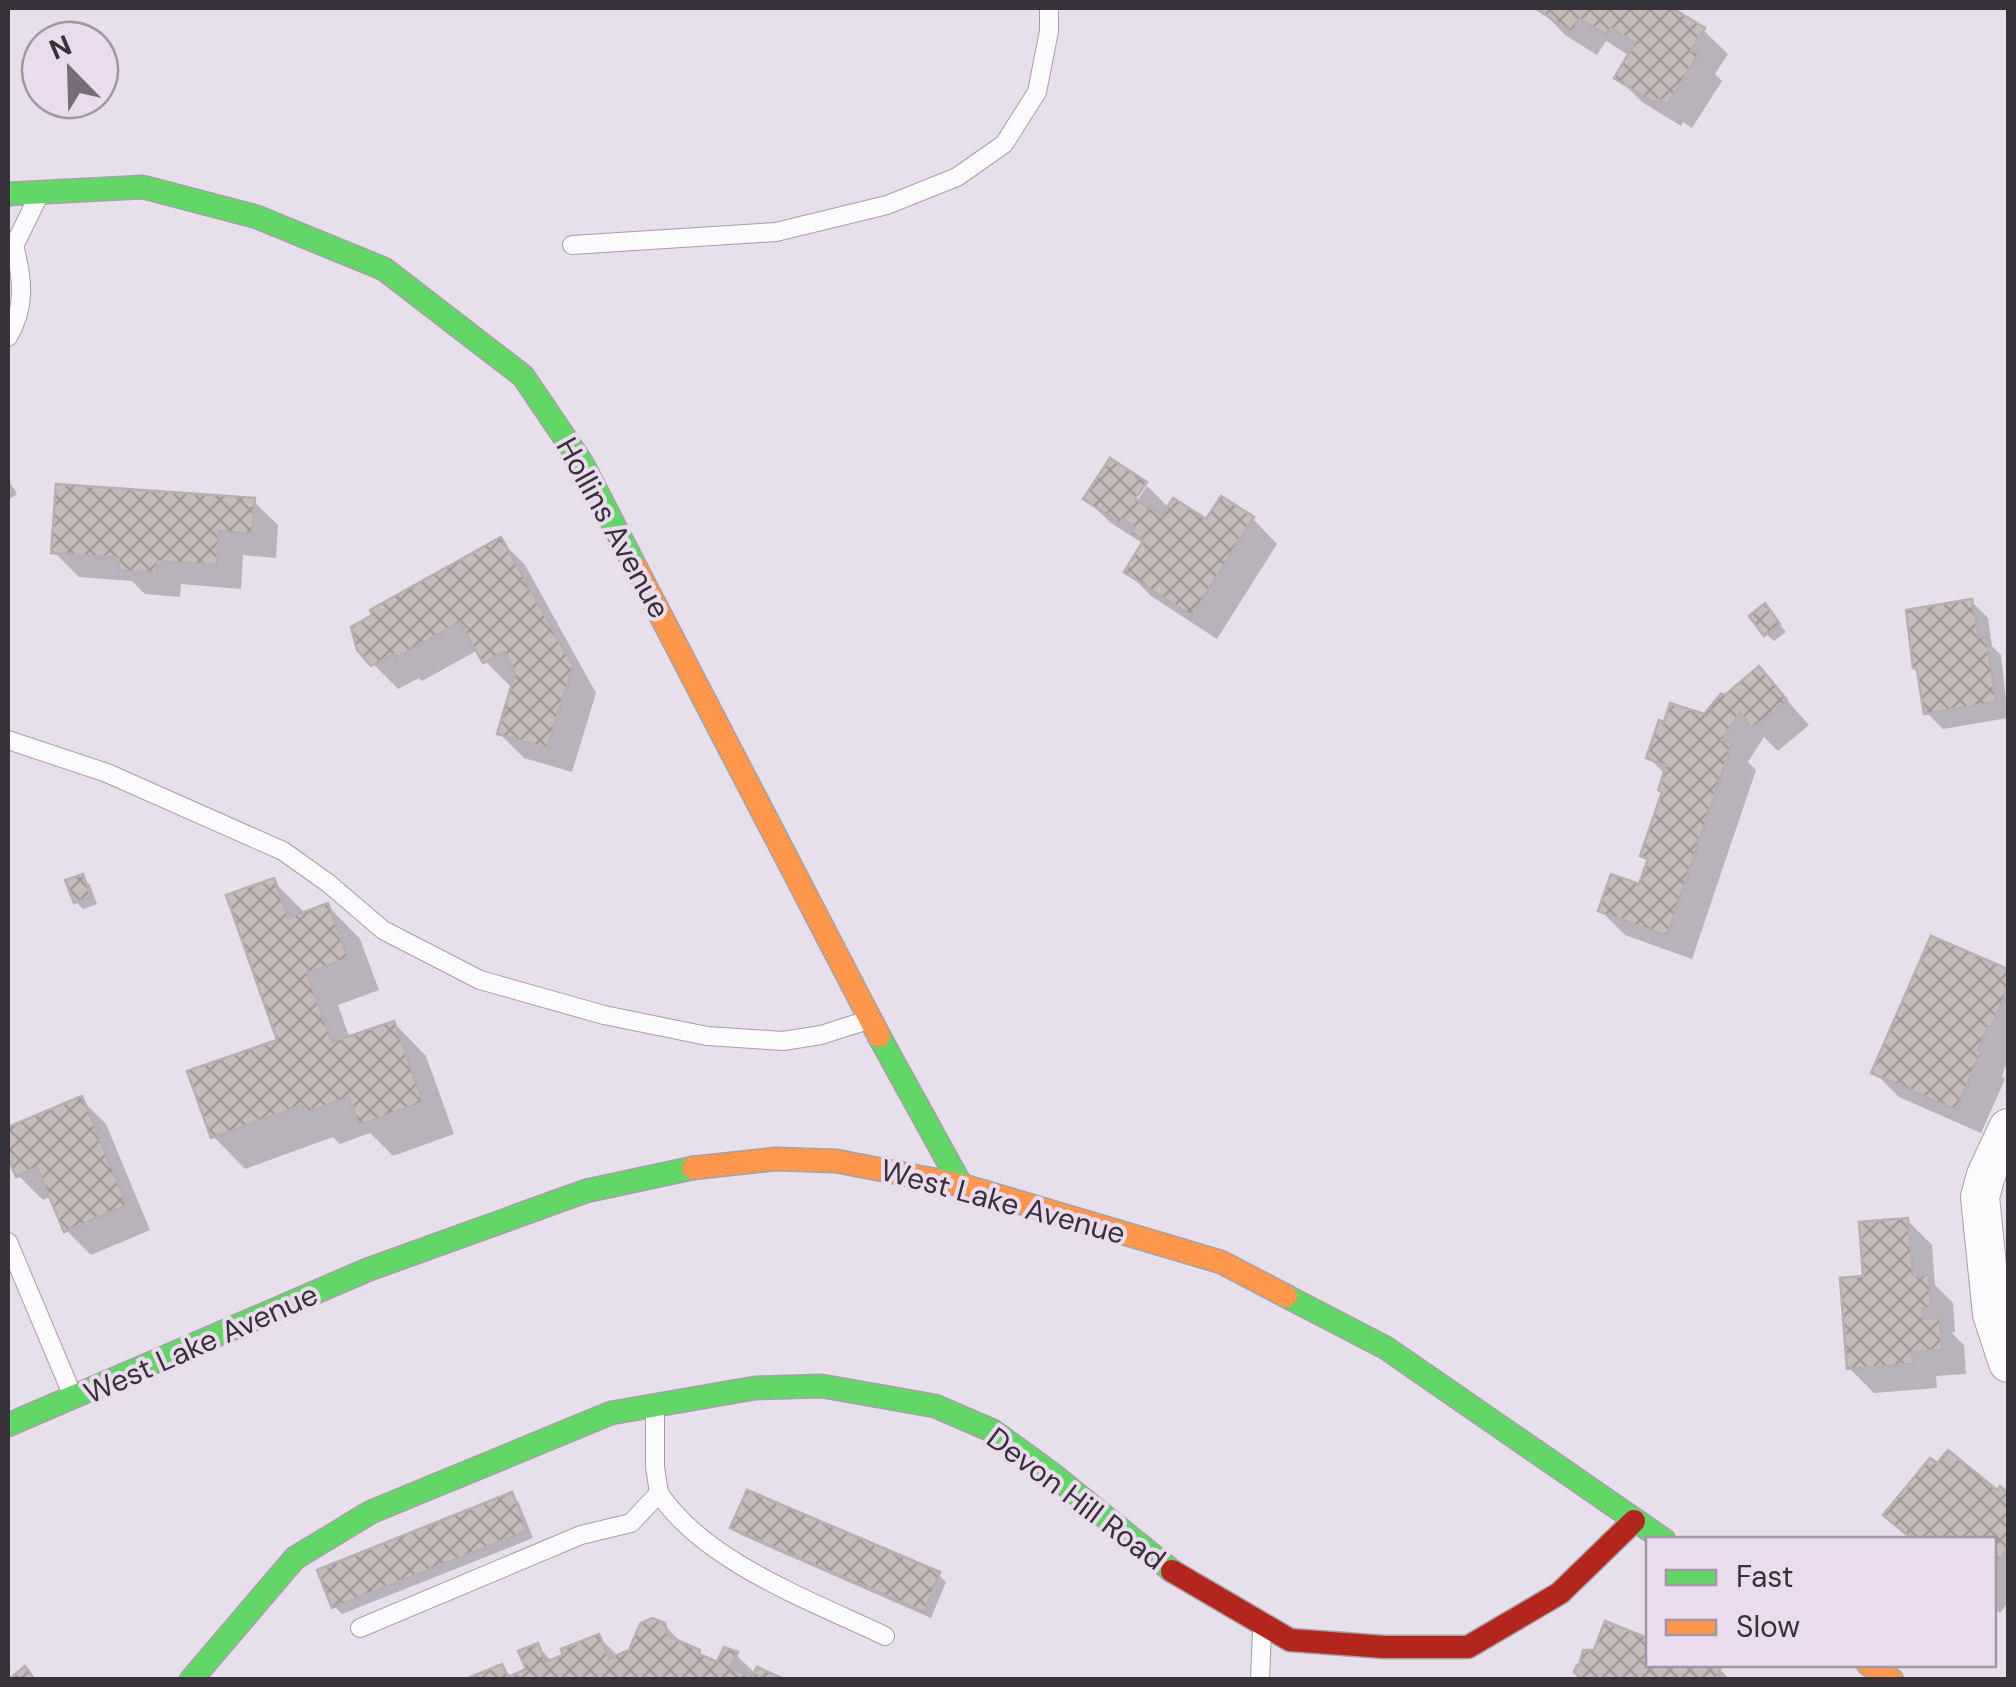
<svg xmlns="http://www.w3.org/2000/svg" width="2016" height="1687" font-family="'DM Sans',sans-serif">
<style>
.shadow{fill:#0003}
.building{fill:url(#building-cross-hatch);stroke:#b7afb2;stroke-width:2.5}
.lines{fill:none;stroke-linecap:round;stroke-linejoin:round}
.lane-casing{stroke:#a6a0a7;stroke-width:20}
.street-casing{stroke:#a6a0a7;stroke-width:40}
.fast-casing{stroke:#a6a0a7;stroke-width:25}
.slow-casing{stroke:#a6a0a7;stroke-width:25}
.jam-casing{stroke:#a6a0a7;stroke-width:25}
.lane{stroke:#fbfafc;stroke-width:18}
.street{stroke:#fbfafc;stroke-width:38}
.fast{stroke:#63d668;stroke-width:22}
.slow{stroke:#ff974d;stroke-width:22}
.jam{stroke:#b3261e;stroke-width:22}
.labels{text-anchor:middle;stroke-width:8;stroke-linejoin:round;paint-order:stroke}
.street-label{font-size:30px;fill:#373139;stroke:#eadbee}
</style>
<defs>
<pattern id="building-cross-hatch" width="8" height="8" patternUnits="userSpaceOnUse" patternTransform="scale(2.5)"><rect width="8" height="8" fill="#c5bcbc"/><path d="M0 0l8 8M0 8l8-8" fill="none" stroke="#a1999a"/></pattern>
</defs>
<rect width="100%" height="100%" fill="#e7dfea"/>
<!-- shadow -->
<g class="shadow">
<polygon points="1542,8 1667,8 1703,30 1728,54 1715,74 1722,81 1692,128 1683,122 1681,126 1642,102 1617,77 1630,56 1606,41 1597,55 1565,35 1541,10"/>
<polygon points="8,479 17,494 8,500"/>
<polygon points="1145,484 1147,486 1141,486 1126,508 1131,510 1147,486 1169,508 1207,523 1253,519 1277,544 1217,639 1151,596 1127,571 1144,544 1111,523 1086,499"/>
<polygon points="253,501 278,525 276,558 243,555 241,589 181,584 180,597 145,594 132,581 79,577 54,552"/>
<polygon points="500,540 525,565 596,693 572,772 524,758 499,733 515,684 510,686 485,661 478,650 422,681 419,678 398,689 373,664"/>
<polygon points="1971,601 1988,618 1992,646 2001,655 2008,718 1943,729 1927,713"/>
<polygon points="1772,614 1786,632 1774,641 1766,634"/>
<polygon points="1759,669 1809,725 1778,751 1764,737 1748,762 1756,770 1692,959 1625,935 1601,911 1641,887 1650,862 1643,855 1664,793 1666,775 1649,758 1704,717"/>
<polygon points="82,877 90,885 97,904 83,909 76,902"/>
<polygon points="273,881 306,914 328,906 360,939 379,990 338,1005 350,1039 394,1023 426,1056 454,1134 393,1156 370,1133 340,1144 333,1137 245,1169 213,1136 281,1041"/>
<polygon points="1932,939 2008,972 2008,1059 2002,1076 2005,1079 1981,1133 1899,1097 1874,1072"/>
<polygon points="81,1099 106,1124 150,1230 91,1255 66,1230 52,1196 43,1200 18,1175 8,1150 8,1130"/>
<polygon points="1907,1220 1932,1245 1935,1285 1953,1303 1955,1332 1951,1332 1964,1345 1966,1374 1936,1376 1937,1388 1874,1393 1849,1368 1866,1278"/>
<polygon points="2001,1490 2008,1496 2008,1603 2000,1613 1994,1607 1994,1540 1911,1540 1886,1515 1997,1493"/>
<polygon points="512,1495 519,1503 533,1538 342,1614 335,1607"/>
<polygon points="733,1528 939,1575 946,1582 931,1618 741,1535"/>
<polygon points="1607,1624 1648,1641 1648,1664 1720,1669 1730,1680 1584,1680"/>
<polygon points="664,1625 685,1646 706,1660 719,1665 736,1655 756,1674 780,1680 470,1680 502,1667 513,1678 530,1671 537,1646 553,1662 598,1636 619,1657 630,1652"/>
</g>
<!-- building -->
<g class="building">
<polygon points="1539,8 1672,8 1705,28 1691,50 1699,54 1667,105 1658,99 1655,103 1614,78 1635,43 1611,28 1607,35 1580,19 1572,32 1538,10"/>
<polygon points="1110,458 1147,482 1135,499 1162,515 1173,498 1206,519 1221,496 1254,517 1192,616 1124,572 1143,541 1131,533 1135,527 1122,519 1120,523 1083,499"/>
<polygon points="56,484 255,498 252,534 219,531 217,565 157,561 156,573 118,570 119,558 51,553"/>
<polygon points="501,537 573,666 547,748 497,734 515,673 504,652 483,663 460,622 396,658 394,654 371,666 357,650 351,627 372,615 370,610"/>
<polygon points="1972,599 1979,637 1986,636 1996,702 1924,714 1917,670 1913,668 1906,610"/>
<polygon points="1765,603 1780,624 1764,636 1749,616"/>
<polygon points="1759,666 1787,700 1752,729 1740,713 1722,740 1732,743 1667,936 1598,911 1611,874 1639,884 1648,859 1640,856 1662,792 1658,790 1666,766 1646,758 1659,720 1664,722 1670,703 1704,714 1721,694 1725,695"/>
<polygon points="83,874 91,897 74,903 65,880"/>
<polygon points="274,878 288,918 328,903 348,958 307,973 332,1042 394,1021 423,1102 359,1125 349,1097 305,1113 303,1105 211,1138 187,1071 277,1040 226,895"/>
<polygon points="1931,936 2008,969 2008,988 1991,1027 1988,1026 1978,1050 1981,1052 1956,1110 1871,1073"/>
<polygon points="82,1096 127,1205 64,1232 37,1167 16,1177 8,1157 8,1127"/>
<polygon points="1908,1218 1913,1276 1929,1275 1931,1308 1922,1308 1923,1319 1940,1318 1942,1350 1912,1352 1913,1364 1847,1369 1840,1278 1863,1276 1859,1222"/>
<polygon points="1948,1450 1997,1490 2000,1486 2008,1493 2008,1549 1994,1567 1994,1540 1913,1540 1883,1515 1930,1458 1937,1463"/>
<polygon points="747,1490 940,1572 924,1612 730,1528"/>
<polygon points="512,1492 527,1531 332,1608 317,1570"/>
<polygon points="652,1618 665,1623 668,1636 700,1650 699,1654 717,1662 724,1647 738,1652 730,1668 752,1677 757,1667 786,1680 463,1680 502,1664 508,1677 526,1669 518,1651 538,1643 546,1662 563,1655 561,1649 599,1634 609,1659 629,1650 640,1624"/>
<polygon points="1605,1621 1648,1638 1648,1664 1715,1664 1721,1667 1716,1680 1582,1680 1574,1672 1577,1665 1579,1666 1583,1650 1594,1650"/>
<polygon points="25,1666 35,1680 8,1680"/>
</g>
<g class="lines">
<defs>
<g id="lane">
<polyline points="572,245 776,232 887,205 957,177 1004,144 1037,92 1049,31 1049,8"/>
<polyline points="8,250 14,246 37,199"/>
<path d="M 8,337 C 26,308 23,278 14,246"/>
<polyline points="8,740 107,773 283,851 328,883 383,930 480,980 604,1015 707,1036 783,1041 821,1035 865,1021"/>
<polyline points="8,1242 72,1394"/>
<path d="M 659,1493 C 704,1562 812,1601 885,1636"/>
<polyline points="360,1628 581,1535 631,1523 659,1493 655,1467 655,1412"/>
<polyline points="1260,1680 1262,1629"/>
</g>
<polyline id="street" points="2008,1128 1986,1175 1980,1197 1992,1314 2008,1363"/>
<g id="fast">
<polyline points="8,194 143,187 257,217 384,269 523,376 582,463 636,568"/>
<polyline points="879,1036 961,1185"/>
<polyline points="1286,1296 1386,1348 1664,1540"/>
<polyline points="8,1425 367,1270 586,1191 693,1168"/>
<polyline points="191,1680 295,1558 371,1512 611,1413 755,1388 822,1386 935,1406 993,1431 1052,1474 1172,1571"/>
</g>
<g id="slow">
<polyline points="636,568 879,1036"/>
<polyline points="693,1168 775,1159 836,1161 961,1185 1221,1262 1286,1296"/>
<polyline points="1868,1664 1892,1680"/>
</g>
<polyline id="jam" points="1172,1571 1290,1640 1384,1647 1468,1647 1560,1593 1634,1521"/>
</defs>
<!-- lane casing -->
<use href="#lane" class="lane-casing"/>
<!-- street casing -->
<use href="#street" class="street-casing"/>
<!-- fast casing -->
<use href="#fast" class="fast-casing"/>
<!-- slow casing -->
<use href="#slow" class="slow-casing"/>
<!-- jam casing -->
<use href="#jam" class="jam-casing"/>
<!-- lane -->
<use href="#lane" class="lane"/>
<!-- street -->
<use href="#street" class="street"/>
<!-- fast -->
<use href="#fast" class="fast"/>
<!-- slow -->
<use href="#slow" class="slow"/>
<!-- jam -->
<use href="#jam" class="jam"/>
</g>
<g class="labels">
<!-- street labels -->
<g class="street-label">
<text transform="translate(613 528) rotate(61)" y="10">Hollins Avenue</text>
<text transform="translate(1003 1202) rotate(15)" y="10">West Lake Avenue</text>
<text transform="translate(201 1344) rotate(-24)" y="10">West Lake Avenue</text>
<text transform="translate(1076 1499) rotate(37)" y="10">Devon Hill Road</text>
</g>
</g>
<!-- border -->
<rect width="2016" height="1687" fill="none" stroke="#373139" stroke-width="20"/>
<!-- legend -->
<rect x="1646" y="1537" width="350" height="130" fill="#eadbee" stroke="#a297a6" stroke-width="2.5"/>
<rect x="1666" y="1570" width="50" height="15" fill="#63d668" stroke="#a297a6" stroke-width="2.5"/>
<text x="1736" y="1587" font-size="30" fill="#373139">Fast</text>
<rect x="1666" y="1620" width="50" height="15" fill="#ff974d" stroke="#a297a6" stroke-width="2.5"/>
<text x="1736" y="1637" font-size="30" fill="#373139">Slow</text>
<!-- north arrow -->
<g transform="translate(70 70) rotate(337)"><circle r="48" fill="#eadbee" stroke="#a297a6" stroke-width="2.5"/>
<path d="M0-8L18 38L0 25L-18 38Z" fill="#756e77"/>
<text y="-15" font-size="28" font-weight="bold" text-anchor="middle" fill="#373139">N</text>
</g>
</svg>
